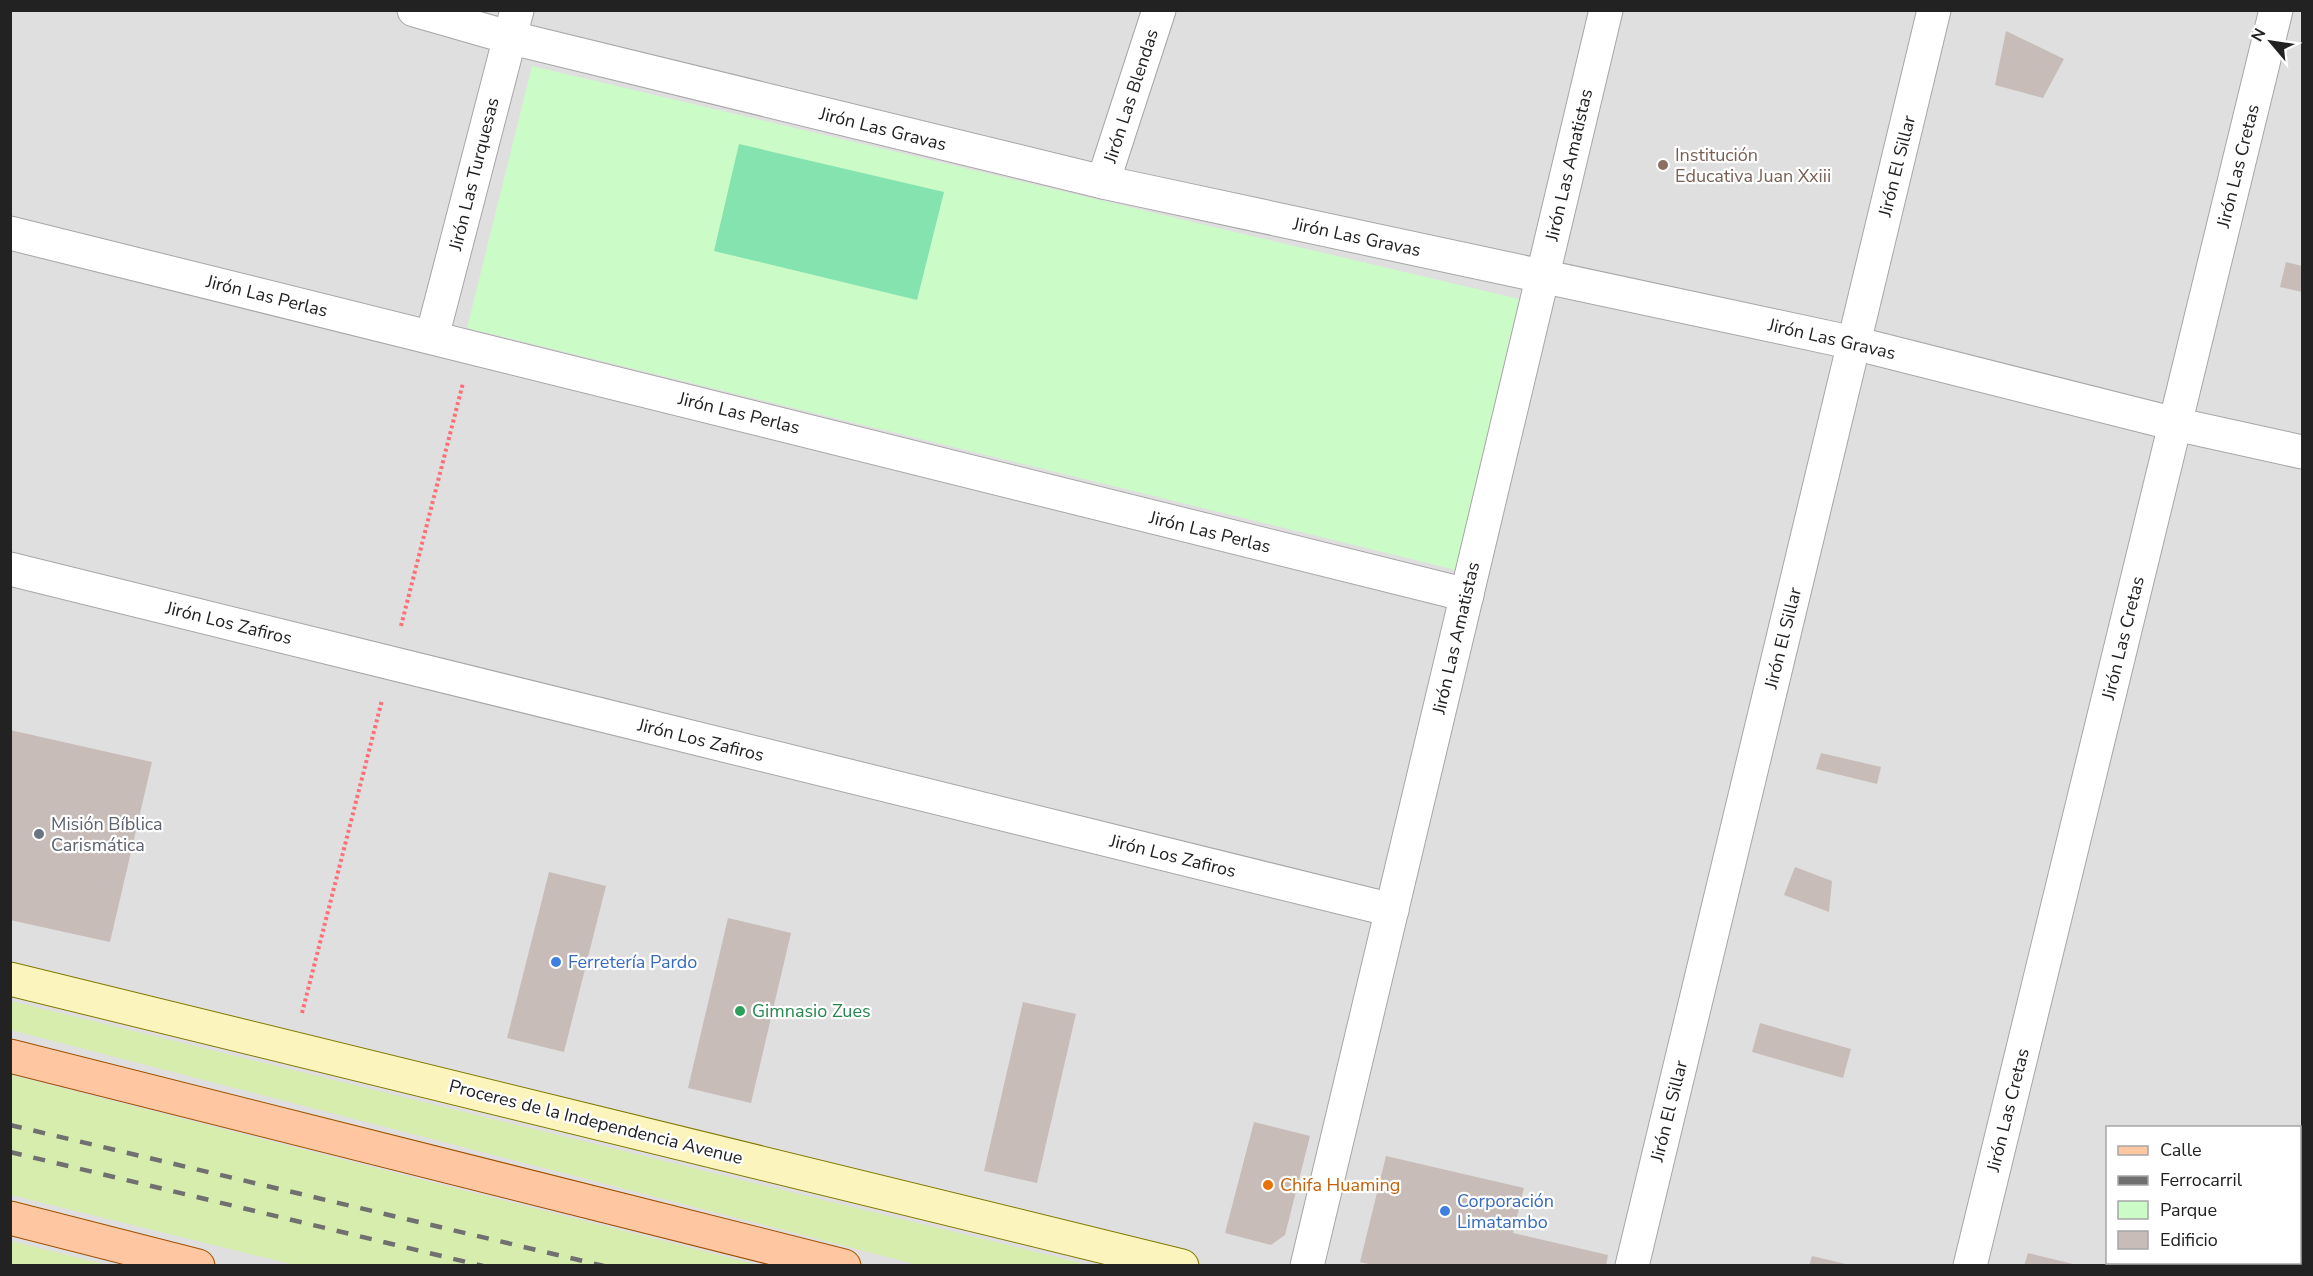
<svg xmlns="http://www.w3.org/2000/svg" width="2313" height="1276" font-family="'Nunito Sans',sans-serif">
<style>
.residential{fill:#e0dfdf;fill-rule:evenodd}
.grass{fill:#d7edae}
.park{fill:#cbfbc7}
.pitch{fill:#85e3af}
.building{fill:#c7bcb8}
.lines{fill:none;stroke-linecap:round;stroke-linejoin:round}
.street-casing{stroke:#a6a6a6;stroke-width:35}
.secondary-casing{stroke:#807902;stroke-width:35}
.primary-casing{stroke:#a05000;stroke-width:35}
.path{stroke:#fe6e77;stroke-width:4;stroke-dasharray:3 3;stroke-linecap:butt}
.street{stroke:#fff;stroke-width:33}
.secondary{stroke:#fcf4bd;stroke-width:33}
.primary{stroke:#ffc7a1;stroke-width:33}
.rail{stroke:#707070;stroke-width:4.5;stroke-dasharray:12 12;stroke-linecap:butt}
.education-dot{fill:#8d6e63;stroke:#fff;stroke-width:2}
.worship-dot{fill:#6b7280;stroke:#fff;stroke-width:2}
.shop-dot{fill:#3f7fe0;stroke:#fff;stroke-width:2}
.leisure-dot{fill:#2e9e5b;stroke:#fff;stroke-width:2}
.food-dot{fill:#e8710a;stroke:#fff;stroke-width:2}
.labels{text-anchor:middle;stroke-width:4.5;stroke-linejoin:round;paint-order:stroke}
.street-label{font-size:18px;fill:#222;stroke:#fff}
.education-label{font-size:18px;fill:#785e54;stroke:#fff;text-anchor:start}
.worship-label{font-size:18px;fill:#5b616d;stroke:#fff;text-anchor:start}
.shop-label{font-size:18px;fill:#366cbe;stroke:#fff;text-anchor:start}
.leisure-label{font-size:18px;fill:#27864d;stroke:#fff;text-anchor:start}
.food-label{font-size:18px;fill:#c56008;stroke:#fff;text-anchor:start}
</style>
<rect width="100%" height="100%" fill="#f2ede9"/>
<!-- residential -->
<path class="residential" d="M 10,11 L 2302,11 L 2302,1265 L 11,1265 ZM 2108,1128 L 2300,1128 L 2300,1262 L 2108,1262 Z"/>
<!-- grass -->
<g class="grass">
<polygon points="10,1001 11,1001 1089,1265 918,1265 11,1030"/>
<polygon points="11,1075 758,1265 295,1265 11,1195"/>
<polygon points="11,1241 107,1265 11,1265"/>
</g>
<!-- park -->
<polygon class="park" points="532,66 1519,299 1456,570 467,328"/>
<!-- pitch -->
<polygon class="pitch" points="739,144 944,192 917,300 714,251"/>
<!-- building -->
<g class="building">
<polygon points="2006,31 2064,59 2043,98 1995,85"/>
<polygon points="2286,262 2302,266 2302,292 2280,287"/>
<polygon points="10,730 152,762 110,942 10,920"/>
<polygon points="1821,753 1881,767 1877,784 1816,769"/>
<polygon points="1795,867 1832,881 1829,912 1784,895"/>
<polygon points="549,872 606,886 564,1052 507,1038"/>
<polygon points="728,918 791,933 751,1103 688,1088"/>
<polygon points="1023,1002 1076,1014 1037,1183 984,1171"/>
<polygon points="1760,1023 1851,1049 1843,1078 1752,1052"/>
<polygon points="1254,1122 1310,1136 1285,1235 1271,1245 1225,1233"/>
<polygon points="1386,1156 1524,1188 1513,1233 1608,1255 1606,1266 1377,1266 1360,1262"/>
<polygon points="2028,1253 2077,1265 2077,1266 2024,1266"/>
<polygon points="1812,1256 1850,1265 1850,1266 1809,1266"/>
</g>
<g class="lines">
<defs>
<g id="street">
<polyline points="414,10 508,37 1103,182 1854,343 2175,424 2302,452"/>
<polyline points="1103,182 1159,10"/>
<polyline points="10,233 1467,595"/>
<polyline points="432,337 517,10"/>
<polyline points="10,569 1392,910"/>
<polyline points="1307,1266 1606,10"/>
<polyline points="1632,1266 1934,10"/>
<polyline points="1970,1266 2276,10"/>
</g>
<polyline id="secondary" points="10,979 1182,1266"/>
<g id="primary">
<polyline points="10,1056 844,1266"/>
<polyline points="10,1218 198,1266"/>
</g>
</defs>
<!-- street casing -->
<use href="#street" class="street-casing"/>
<!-- secondary casing -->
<use href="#secondary" class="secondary-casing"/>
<!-- primary casing -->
<use href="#primary" class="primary-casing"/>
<!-- path -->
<g class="path">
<polyline points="401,626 463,383"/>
<polyline points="302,1013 382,700"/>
</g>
<!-- street -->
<use href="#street" class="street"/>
<!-- secondary -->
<use href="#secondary" class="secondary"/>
<!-- primary -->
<use href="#primary" class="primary"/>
<!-- rail -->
<g class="rail">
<polyline points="10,1125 604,1266"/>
<polyline points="10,1152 483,1266"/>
</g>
</g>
<!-- markers -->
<circle class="education-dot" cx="1663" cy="165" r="6"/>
<circle class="worship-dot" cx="39" cy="834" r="6"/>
<g class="shop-dot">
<circle cx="556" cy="962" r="6"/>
<circle cx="1445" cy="1211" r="6"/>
</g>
<circle class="leisure-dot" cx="740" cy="1011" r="6"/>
<circle class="food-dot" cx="1268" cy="1185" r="6"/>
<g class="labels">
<!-- street labels -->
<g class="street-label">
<text transform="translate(1131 96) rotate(-72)" y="6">Jirón Las Blendas</text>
<text transform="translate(883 129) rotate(14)" y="6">Jirón Las Gravas</text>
<text transform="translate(1569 165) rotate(-77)" y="6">Jirón Las Amatistas</text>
<text transform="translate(1897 166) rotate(-76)" y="6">Jirón El Sillar</text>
<text transform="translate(2238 166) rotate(-76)" y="6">Jirón Las Cretas</text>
<text transform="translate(474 174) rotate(-76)" y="6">Jirón Las Turquesas</text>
<text transform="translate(1357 237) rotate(12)" y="6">Jirón Las Gravas</text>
<text transform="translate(267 296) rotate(14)" y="6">Jirón Las Perlas</text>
<text transform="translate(1832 339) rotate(13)" y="6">Jirón Las Gravas</text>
<text transform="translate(739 413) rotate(14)" y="6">Jirón Las Perlas</text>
<text transform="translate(1210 532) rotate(14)" y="6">Jirón Las Perlas</text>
<text transform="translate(229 623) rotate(14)" y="6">Jirón Los Zafiros</text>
<text transform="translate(1456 638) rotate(-77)" y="6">Jirón Las Amatistas</text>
<text transform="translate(1783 638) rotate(-76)" y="6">Jirón El Sillar</text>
<text transform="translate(2123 638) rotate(-76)" y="6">Jirón Las Cretas</text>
<text transform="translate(701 740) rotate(14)" y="6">Jirón Los Zafiros</text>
<text transform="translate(1173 856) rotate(14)" y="6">Jirón Los Zafiros</text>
<text transform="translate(2008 1110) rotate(-76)" y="6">Jirón Las Cretas</text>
<text transform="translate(1669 1111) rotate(-76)" y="6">Jirón El Sillar</text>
<text transform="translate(596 1122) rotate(14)" y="6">Proceres de la Independencia Avenue</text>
</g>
<!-- education labels -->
<g class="education-label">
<text x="1675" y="161">Institución<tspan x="1675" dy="21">Educativa Juan Xxiii</tspan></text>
</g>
<!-- worship labels -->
<g class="worship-label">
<text x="51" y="830">Misión Bíblica<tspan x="51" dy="21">Carismática</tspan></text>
</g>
<!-- shop labels -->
<g class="shop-label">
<text x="568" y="968">Ferretería Pardo</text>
<text x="1457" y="1207">Corporación<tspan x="1457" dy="21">Limatambo</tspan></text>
</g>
<!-- leisure labels -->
<g class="leisure-label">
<text x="752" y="1017">Gimnasio Zues</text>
</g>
<!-- food labels -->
<g class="food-label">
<text x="1280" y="1191">Chifa Huaming</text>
</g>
</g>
<!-- border -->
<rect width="2313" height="1276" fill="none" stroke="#222222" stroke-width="24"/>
<!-- legend -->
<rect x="2106" y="1126" width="195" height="138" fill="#ffffff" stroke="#a7a7a7" stroke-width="1.5"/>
<rect x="2118" y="1146" width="30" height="9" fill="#ffc7a1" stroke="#a7a7a7" stroke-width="1.5"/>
<text x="2160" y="1156" font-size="18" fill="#222222">Calle</text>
<rect x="2118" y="1176" width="30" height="9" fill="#707070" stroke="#a7a7a7" stroke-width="1.5"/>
<text x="2160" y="1186" font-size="18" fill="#222222">Ferrocarril</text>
<rect x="2118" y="1201" width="30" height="18" fill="#cbfbc7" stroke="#a7a7a7" stroke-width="1.5"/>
<text x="2160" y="1216" font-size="18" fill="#222222">Parque</text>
<rect x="2118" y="1231" width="30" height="18" fill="#c7bcb8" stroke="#a7a7a7" stroke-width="1.5"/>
<text x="2160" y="1246" font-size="18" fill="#222222">Edificio</text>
<!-- north arrow -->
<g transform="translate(2271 42) rotate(299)" stroke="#ffffff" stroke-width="4.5" paint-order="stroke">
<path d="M0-4.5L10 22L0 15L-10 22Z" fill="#222222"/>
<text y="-9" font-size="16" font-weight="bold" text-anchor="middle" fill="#222222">N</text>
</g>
</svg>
